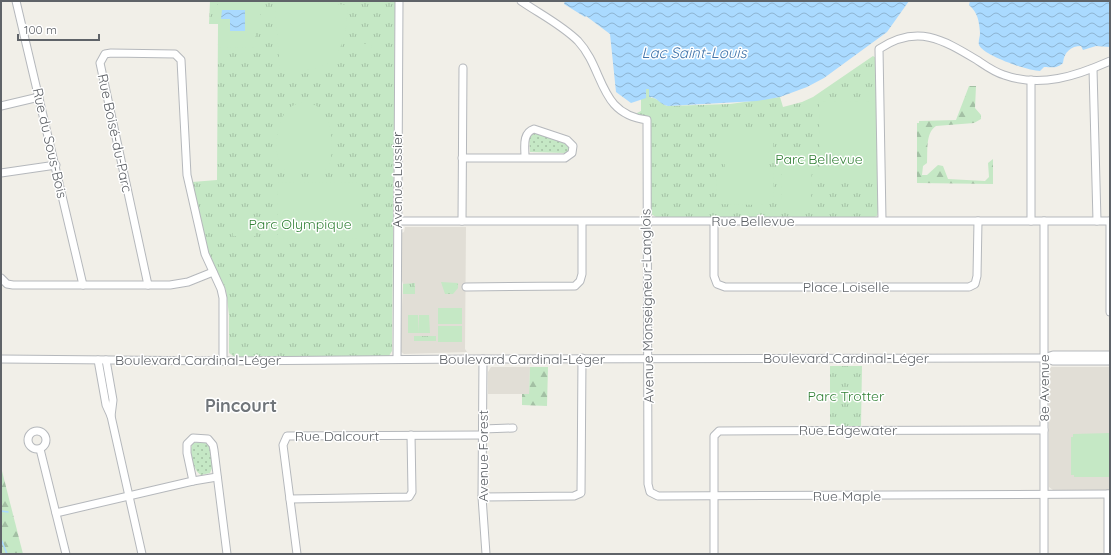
<svg xmlns="http://www.w3.org/2000/svg" width="1111" height="555" font-family="Quicksand,sans-serif">
<style>
.education{fill:#e1ded6}
.grass{fill:url(#grass-dots)}
.forest{fill:url(#forest-firs)}
.park{fill:url(#park-tufts)}
.garden{fill:#c5e8c5}
.water{fill:url(#water-waves)}
.lines{fill:none;stroke-linecap:round;stroke-linejoin:round}
.stream{stroke:#aadaff;stroke-width:1.5}
.minor-casing{stroke:#b5b8bc;stroke-width:9}
.minor{stroke:#fff;stroke-width:7}
.labels{text-anchor:middle;stroke-width:3;stroke-linejoin:round;paint-order:stroke}
.street-label{font-size:14px;fill:#5f6368;stroke:#fff}
.park-label{font-size:14px;fill:#348238;stroke:#fff}
.water-label{font-size:15px;font-style:italic;fill:#4174aa;stroke:#fff}
.district-label{font-size:18px;font-weight:bold;fill:#70757a;stroke:#fff}
</style>
<defs>
<pattern id="grass-dots" width="8" height="8" patternUnits="userSpaceOnUse"><rect width="8" height="8" fill="#c5e8c5"/><path d="M2 2h.1M6 6h.1" fill="none" stroke="#a3c0a4" stroke-width="1.8" stroke-linecap="round"/></pattern>
<pattern id="forest-firs" width="22" height="20" patternUnits="userSpaceOnUse"><rect width="22" height="20" fill="#c5e8c5"/><path d="M5 1l3.5 6h-7zM16 11l3.5 6h-7z" fill="#a3c0a4"/></pattern>
<pattern id="park-tufts" width="24" height="20" patternUnits="userSpaceOnUse"><rect width="24" height="20" fill="#c5e8c5"/><path d="M3 7l-1-3M5 7V3M7 7l1-3M15 17l-1-3M17 17v-4M19 17l1-3" fill="none" stroke="#a3c0a4"/></pattern>
<pattern id="water-waves" width="16" height="10" patternUnits="userSpaceOnUse"><rect width="16" height="10" fill="#aadaff"/><path d="M0 5q4-4 8 0t8 0" fill="none" stroke="#8eb4d2"/></pattern>
</defs>
<rect width="100%" height="100%" fill="#f1efe8"/>
<!-- education -->
<g class="education">
<polygon points="405,227 466,227 465,349 467,352 404,354 400,351 403,284 399,270 399,234 404,232"/>
<polygon points="491,367 530,367 529,394 488,394 488,372"/>
<polygon points="1051,367 1110,367 1110,490 1053,490 1049,487 1049,370"/>
</g>
<!-- grass -->
<g class="grass">
<polygon points="537,133 566,144 569,147 569,151 565,153 530,152 529,136"/>
<path d="M 197,442 L 204,442 L 209,445 L 213,466 L 210,473 L 201,475 C 193,471 188,450 193,443 Z"/>
</g>
<!-- forest -->
<g class="forest">
<path d="M 969,86 L 976,86 L 975,108 L 981,115 L 981,119 L 974,123 L 936,126 C 925,133 928,152 927,163 L 923,166 L 922,175 L 927,175 L 938,165 L 943,166 L 948,179 L 985,181 L 989,177 L 988,163 L 993,159 L 993,184 L 917,183 L 917,123 L 919,123 L 919,121 L 956,120 Z"/>
<polygon points="530,367 548,367 547,406 522,405 522,394 529,394"/>
<polygon points="1,467 23,554 1,554"/>
</g>
<!-- park -->
<g class="park">
<polygon points="210,1 395,1 392,351 389,356 235,357 229,353 229,315 226,290 208,253 192,182 217,180 218,24 209,24"/>
<path d="M 873,56 L 876,58 L 878,212 L 877,216 L 872,218 L 665,219 L 656,217 L 651,214 L 650,118 L 635,114 L 641,111 L 641,98 L 646,89 L 649,89 L 651,98 C 658,97 661,105 668,106 L 730,104 L 780,97 L 783,107 L 802,102 L 813,97 Z"/>
<polygon points="441,282 458,283 458,288 453,294 445,294"/>
<polygon points="415,283 415,294 403,294 403,284"/>
<rect x="414" y="336" width="22" height="5"/>
<polygon points="830,366 862,366 861,426 830,426"/>
</g>
<!-- garden -->
<g class="garden">
<polygon points="218,1 254,1 254,8 260,8 260,24 255,24 255,48 218,47"/>
<path d="M 280,1 L 305,1 L 347,5 C 348,30 344,60 315,69 C 304,71 291,70 280,70 L 275,7 Z"/>
<polygon points="355,44 372,44 371,53 355,53"/>
<polygon points="873,101 874,181 820,181 819,102"/>
<path d="M 302,102 C 328,103 332,128 332,148 C 331,156 332,166 324,171 L 288,171 C 270,164 276,125 286,111 C 290,106 296,104 302,102 Z"/>
<polygon points="725,130 763,130 764,132 773,132 773,163 764,163 764,169 773,169 774,202 764,202 764,205 717,204 716,171 725,171 725,164 717,164 717,132 725,132"/>
<polygon points="782,153 812,153 811,207 781,207"/>
<polygon points="358,182 358,238 278,239 277,183"/>
<rect x="233" y="223" width="23" height="13"/>
<rect x="438" y="308" width="24" height="16"/>
<polygon points="408,315 418,315 419,333 408,333"/>
<polygon points="419,315 429,315 430,333 419,333"/>
<rect x="438" y="326" width="24" height="16"/>
<polygon points="1110,433 1110,477 1074,477 1074,475 1071,475 1071,437 1073,437 1073,434"/>
</g>
<!-- water -->
<g class="water">
<path d="M 565,1 L 909,1 L 887,32 L 824,78 L 807,87 L 780,97 L 757,101 L 668,106 C 660,105 658,97 649,97 L 649,89 L 646,89 L 646,98 L 631,103 L 616,92 L 610,34 L 586,16 L 585,17 L 564,4 Z"/>
<path d="M 970,1 L 1110,1 L 1110,47 L 1096,46 L 1083,50 L 1081,46 C 1071,46 1064,52 1063,63 C 1056,69 1052,67 1044,67 L 1040,71 C 1029,71 984,56 979,45 C 978,41 980,37 980,33 C 979,21 978,13 969,5 Z"/>
<polygon points="222,10 245,10 245,31 230,31 230,19 221,19"/>
</g>
<g class="lines">
<!-- stream -->
<g class="stream">
<polyline points="1,511 8,512"/>
<polyline points="1,539 7,554"/>
</g>
<defs>
<g id="minor">
<polyline points="16,1 83,285"/>
<path d="M 521,1 C 540,14 562,25 578,41 C 605,70 598,114 647,120 L 648,484 L 650,492 L 658,496 L 1110,494"/>
<polyline points="1093,69 1097,221"/>
<polyline points="1031,80 1031,221"/>
<polyline points="1,106 39,97"/>
<path d="M 462,158 L 565,158 L 572,153 L 573,146 L 567,140 L 534,129 C 522,133 525,147 525,157"/>
<polyline points="1,173 56,165"/>
<path d="M 882,220 L 879,49 C 917,24 942,39 977,60 C 986,66 994,72 1004,75 C 1041,88 1076,76 1110,61"/>
<polyline points="397,221 1110,221"/>
<polyline points="462,221 463,68"/>
<polyline points="714,221 714,276 717,284 725,287 969,287 975,284 977,276 978,221"/>
<polyline points="1110,221 1110,312"/>
<polyline points="1,278 7,284 13,285 170,285 188,282 213,272"/>
<polyline points="148,285 100,63 105,54 111,53 175,54 181,60 187,175 205,254 221,289 223,298 223,361"/>
<polyline points="466,287 575,286 580,281 582,274 582,222"/>
<polyline points="1044,358 1053,355 1110,355"/>
<polyline points="1,359 223,361 469,359 1044,358 1053,361 1110,361"/>
<polyline points="397,359 399,1"/>
<polyline points="483,359 482,497 486,554"/>
<polyline points="98,360 106,405 111,416 142,554"/>
<polyline points="106,360 113,400 111,416"/>
<polyline points="483,429 513,428"/>
<circle cx="37" cy="440" r="9"/>
<polyline points="40,449 66,554"/>
<polyline points="193,481 187,453 187,444 193,438 208,439 213,445 214,450 227,554"/>
<polyline points="482,497 574,496 581,493 582,358"/>
<polyline points="290,499 409,497 412,492 411,435"/>
<polyline points="56,513 193,481 217,477"/>
<polyline points="297,554 283,445 287,436 482,435"/>
<polyline points="714,554 714,436 719,431 1044,430"/>
<polyline points="1044,554 1044,221"/>
<polyline points="1108,554 1108,494"/>
</g>
</defs>
<!-- minor casing -->
<use href="#minor" class="minor-casing"/>
<!-- minor -->
<use href="#minor" class="minor"/>
</g>
<g class="labels">
<!-- street labels -->
<g class="street-label">
<text transform="translate(115 133) rotate(78)" y="5">Rue Boisé-du-Parc</text>
<text transform="translate(50 143) rotate(77)" y="5">Rue du Sous-Bois</text>
<text transform="translate(397 180) rotate(-90)" y="5">Avenue Lussier</text>
<text x="753" y="226">Rue Bellevue</text>
<text x="846" y="292">Place Loiselle</text>
<text transform="translate(647 306) rotate(-91)" y="5">Avenue Monseigneur-Langlois</text>
<text x="846" y="363">Boulevard Cardinal-Léger</text>
<text x="522" y="364">Boulevard Cardinal-Léger</text>
<text x="198" y="365">Boulevard Cardinal-Léger</text>
<text transform="translate(1044 388) rotate(-90)" y="5">8e Avenue</text>
<text x="848" y="435">Rue Edgewater</text>
<text x="337" y="441">Rue Dalcourt</text>
<text transform="translate(483 456) rotate(-90)" y="5">Avenue Forest</text>
<text x="847" y="501">Rue Maple</text>
</g>
<!-- park labels -->
<g class="park-label">
<text x="819" y="164">Parc Bellevue</text>
<text x="300" y="229">Parc Olympique</text>
<text x="846" y="401">Parc Trotter</text>
</g>
<!-- water labels -->
<g class="water-label">
<text x="694" y="58">Lac Saint-Louis</text>
</g>
<!-- district labels -->
<g class="district-label">
<text x="241" y="412">Pincourt</text>
</g>
</g>
<!-- border -->
<rect width="1111" height="555" fill="none" stroke="#5f6368" stroke-width="4"/>
<!-- scale -->
<path d="M18 34v6h81v-6" fill="none" stroke="#5f6368" stroke-width="2"/>
<text x="24" y="34" font-size="12" fill="#5f6368" stroke="#ffffff" stroke-width="3" paint-order="stroke">100 m</text>
</svg>
